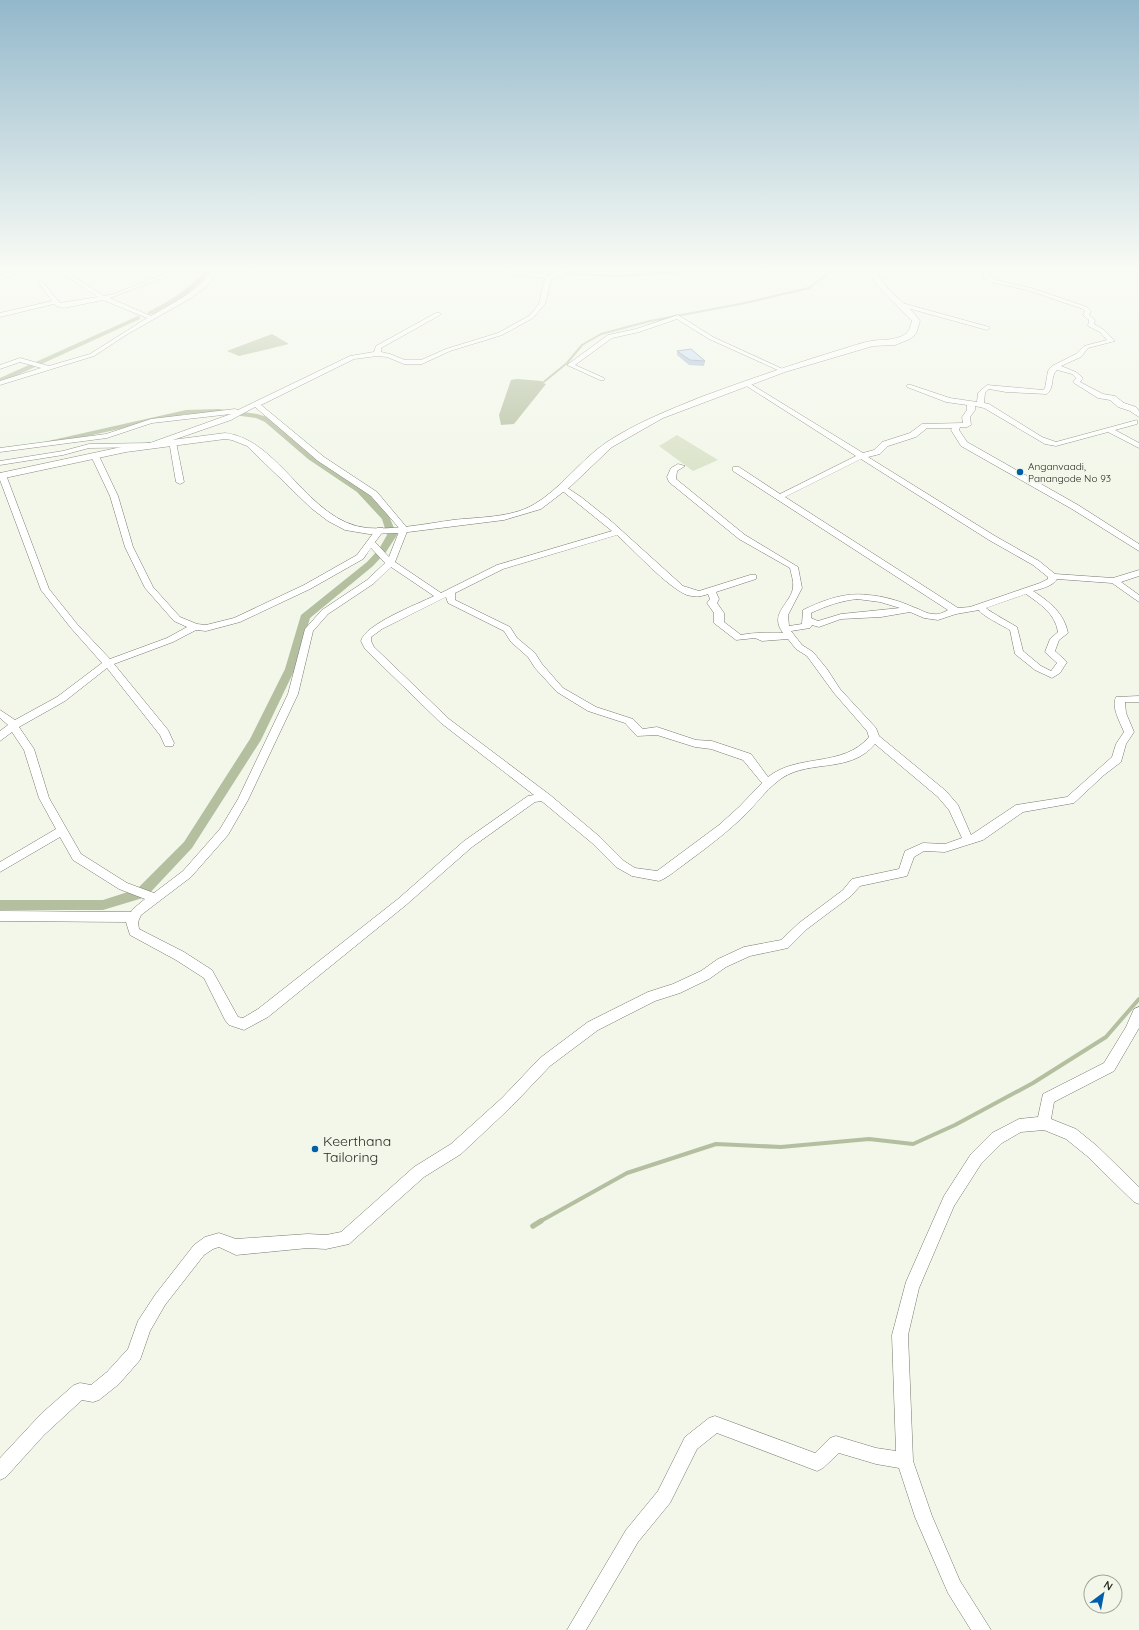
<svg xmlns="http://www.w3.org/2000/svg" width="1139" height="1630" font-family="Quicksand,sans-serif">
<style>
.green{fill:#d8e1c6}
.water{fill:#b4bfa0}
.lines{fill:none;stroke-linecap:round;stroke-linejoin:round}
.stream-far2{stroke:#b4bfa0;stroke-width:2}
.stream-far1{stroke:#b4bfa0;stroke-width:4}
.stream{stroke:#b4bfa0;stroke-width:5.5}
.canal{fill:#b4bfa0;fill-rule:evenodd}
.minor-casing{stroke:#767a6e;stroke-width:1}
.tertiary-casing{stroke:#767a6e;stroke-width:1}
.minor{fill:#fff;fill-rule:evenodd}
.tertiary{fill:#fff;fill-rule:evenodd}
.wall{fill:#a9bcd4}
.building{fill:#c4dbf6;stroke:#8999ac}
.poi-dot{fill:#005eab;stroke:#f2f7e9;stroke-width:1.5}
.labels{text-anchor:middle;stroke-width:4;stroke-linejoin:round;paint-order:stroke}
.far-poi-label{font-size:10px;fill:#272924;stroke:#f2f7e9;text-anchor:start}
.near-poi-label{font-size:14px;fill:#272924;stroke:#f2f7e9;text-anchor:start}
</style>
<rect width="100%" height="100%" fill="#f2f7e9"/>
<!-- green -->
<polygon class="green" points="677,435 718,460 693,471 659,446"/>
<!-- water -->
<g class="water">
<polygon points="272,334 289,344 239,356 227,351"/>
<polygon points="517,379 542,381 542,383 546,384 514,424 501,425 499,415 511,380"/>
</g>
<g class="lines">
<!-- stream-far2 -->
<g class="stream-far2">
<polyline points="460,271 508,271"/>
<polyline points="516,271 543,272"/>
<polyline points="562,273 614,276 726,269"/>
<polyline points="540,385 567,363 582,345 601,334 650,321 745,303 809,288 834,269"/>
</g>
<!-- stream-far1 -->
<polyline class="stream-far1" points="539,1222 627,1173 716,1144 781,1147 869,1139 913,1144 955,1125 1033,1083 1106,1037 1139,999"/>
<!-- stream -->
<polyline class="stream" points="533,1226 541,1221"/>
<!-- canal -->
<g class="canal">
<path d="M 206,269 L 212,269 C 202,283 165,317 148,314 L 148,312 C 170,301 190,289 206,269 Z"/>
<polygon points="138,316 140,317 140,319 0,383 0,378"/>
<polygon points="219,409 257,414 271,418 314,455 363,488 389,516 397,535 386,552 373,566 310,618 295,669 261,740 192,848 146,897 103,910 0,910 0,900 103,900 137,889 184,842 250,739 285,669 301,615 367,562 379,549 387,535 382,519 357,492 308,459 265,422 256,418 219,413 186,414 48,445 44,443 48,441 186,410"/>
</g>
<defs>
<g id="minor">
<polygon points="20,269 28,269 0,280 0,276"/>
<path d="M 55,269 L 62,269 L 104,296 L 114,294 L 177,269 L 185,269 L 110,298 L 151,316 C 175,302 198,291 214,269 L 220,269 L 208,285 L 191,298 L 126,335 L 94,356 L 0,385 L 0,381 L 41,368 L 20,362 L 0,369 L 0,365 L 20,358 L 49,366 L 90,354 L 147,318 L 103,300 L 64,308 L 56,306 L 54,304 L 0,317 L 0,313 L 52,301 L 38,282 L 41,280 L 60,303 L 98,297 Z"/>
<path d="M 502,269 L 549,275 L 564,269 L 611,269 L 608,271 C 588,270 568,267 551,280 L 545,304 L 533,318 L 502,335 L 450,351 L 422,364 L 404,364 L 387,357 L 377,356 L 354,359 L 261,405 L 324,457 L 377,492 L 408,529 L 395,562 L 441,593 L 497,565 L 612,531 L 560,489 L 560,485 L 563,485 L 581,497 L 611,521 L 683,586 L 699,591 L 750,575 L 756,575 L 756,579 L 716,592 L 719,599 L 717,603 L 724,613 L 724,622 L 741,635 C 755,632 769,633 783,633 C 768,613 792,603 793,587 C 794,581 791,574 790,568 L 739,539 L 669,482 L 667,477 L 671,468 L 678,464 L 685,466 L 677,471 L 676,479 L 745,535 L 798,567 L 802,588 L 788,615 L 789,626 L 802,624 L 803,610 C 824,600 845,592 868,595 C 883,596 900,601 913,607 C 920,609 926,614 934,614 C 939,615 944,612 948,610 L 733,471 L 733,467 L 739,467 L 780,494 L 856,456 L 745,385 L 745,383 L 749,383 L 863,453 L 874,450 L 882,442 L 910,433 L 922,424 L 963,423 L 962,417 L 967,410 L 967,405 L 946,402 L 907,387 L 907,385 L 911,385 L 950,398 L 977,402 L 978,393 L 987,385 L 1043,390 L 1045,388 L 1048,371 L 1052,366 L 1076,354 L 1084,346 L 1107,340 L 1100,332 L 1088,326 L 1089,320 L 1083,315 L 1085,311 L 1083,309 L 1027,290 L 991,282 L 984,277 L 983,269 L 989,269 L 990,276 L 995,280 L 1031,288 L 1087,307 L 1091,311 L 1089,315 L 1095,320 L 1094,324 L 1104,330 L 1115,341 L 1088,348 L 1081,357 L 1061,366 L 1076,372 L 1083,378 L 1080,382 L 1103,394 L 1115,396 L 1124,403 L 1136,407 L 1139,411 L 1139,417 L 1130,411 L 1118,407 L 1110,400 L 1098,398 L 1074,383 L 1073,382 L 1076,378 L 1072,374 L 1057,370 C 1050,376 1055,387 1047,394 L 1006,392 L 989,389 L 985,393 L 984,403 L 989,404 L 1042,437 L 1056,442 L 1137,420 L 1137,424 L 1115,430 L 1139,443 L 1139,448 L 1108,432 L 1056,446 L 1045,444 L 984,408 L 975,406 L 975,410 L 970,417 L 971,425 L 967,427 L 960,427 L 959,430 L 967,442 L 1078,505 L 1139,544 L 1139,551 L 1072,509 L 961,446 L 951,430 L 952,428 L 927,428 L 916,437 L 888,446 L 880,454 L 868,457 L 995,536 L 1039,561 L 1055,574 L 1113,578 L 1139,570 L 1139,576 L 1121,582 L 1139,595 L 1139,602 L 1112,583 L 1057,579 C 1053,586 1041,589 1033,591 C 1050,602 1064,613 1068,633 L 1059,640 L 1055,651 L 1067,662 L 1060,673 L 1052,678 L 1035,670 L 1015,654 L 1010,630 C 1003,626 981,615 979,610 L 956,614 L 938,620 L 924,618 L 910,612 L 881,617 L 841,619 L 819,627 L 812,625 L 810,628 L 791,631 L 802,645 L 813,652 L 827,669 L 840,689 L 876,728 L 879,736 L 946,791 L 958,805 L 971,835 L 1016,805 L 1067,797 L 1112,757 L 1116,744 L 1124,732 C 1120,722 1111,707 1116,697 L 1139,696 L 1139,702 L 1125,702 L 1126,713 L 1134,732 L 1126,744 L 1121,762 L 1104,775 L 1074,803 L 1023,812 L 983,840 L 945,852 L 924,851 L 914,857 L 907,876 L 860,886 L 851,896 L 807,929 L 788,948 L 750,956 L 726,967 L 709,979 L 680,993 L 655,1001 L 598,1030 L 550,1066 L 512,1106 L 461,1154 L 424,1177 L 349,1244 L 326,1249 L 308,1248 L 236,1255 L 219,1247 L 213,1249 L 204,1255 L 165,1305 L 150,1331 L 140,1360 L 119,1384 L 99,1400 L 93,1402 L 82,1400 L 44,1435 L 6,1477 L 0,1480 L 0,1458 L 42,1413 L 74,1385 L 80,1383 L 91,1385 L 107,1372 L 128,1349 L 138,1321 L 155,1295 L 194,1245 L 205,1237 L 219,1233 L 236,1239 L 308,1234 L 326,1235 L 341,1232 L 414,1167 L 451,1144 L 502,1098 L 540,1058 L 588,1022 L 648,992 L 673,984 L 701,971 L 718,959 L 744,947 L 781,940 L 799,923 L 843,890 L 852,879 L 899,869 L 905,851 L 923,843 L 945,844 L 962,838 L 949,810 L 938,797 L 875,744 C 850,774 811,759 782,778 C 769,787 759,800 748,812 C 728,832 705,849 682,866 C 675,871 667,878 659,881 L 632,876 L 616,867 L 592,843 L 544,803 L 541,801 L 535,802 L 472,847 L 406,905 L 268,1017 L 244,1030 L 229,1025 L 225,1020 L 204,978 L 176,960 L 130,935 L 126,922 L 0,921 L 0,911 L 131,912 L 133,909 L 145,899 L 119,889 L 73,860 L 60,837 L 0,872 L 0,862 L 56,829 L 39,798 L 24,750 L 12,732 L 0,741 L 0,731 L 8,725 L 0,718 L 0,710 L 15,720 L 57,697 L 102,663 L 71,628 L 41,590 L 0,480 L 0,473 L 6,475 L 49,589 L 77,624 L 110,659 L 167,638 L 187,627 L 174,621 L 145,588 L 125,547 L 110,496 L 91,456 L 92,454 L 99,456 L 118,496 L 133,547 L 153,587 L 180,617 L 197,624 L 206,625 L 234,618 L 304,585 L 357,555 L 377,528 L 383,528 L 384,530 L 375,542 L 389,557 L 400,529 L 371,496 L 318,461 L 255,407 L 231,420 L 173,440 L 176,442 L 184,482 L 180,484 L 176,482 L 169,441 L 151,447 L 89,448 L 63,455 L 0,465 L 0,461 L 63,451 L 89,444 L 150,443 L 231,414 L 152,423 L 107,438 L 0,452 L 0,448 L 106,434 L 151,419 L 235,409 L 238,410 L 350,356 L 374,352 L 376,346 L 436,313 L 440,313 L 440,315 L 381,348 L 381,352 L 390,354 L 405,360 L 421,360 L 446,349 L 498,333 L 529,316 L 539,304 L 545,278 L 507,274 ZM 861,459 L 989,540 L 1033,565 L 1048,577 L 1048,579 L 1040,583 L 970,607 L 958,608 L 785,497 ZM 617,535 C 634,550 667,587 687,595 C 694,597 701,597 708,594 L 710,599 L 707,603 L 714,613 L 714,623 L 736,640 L 755,638 L 762,641 L 788,639 L 796,649 L 807,656 L 834,693 L 867,731 L 869,737 C 843,768 798,753 768,777 L 751,754 L 712,741 L 696,740 L 657,727 L 643,729 L 633,719 L 596,707 L 563,688 L 542,664 L 535,653 L 517,638 L 510,627 L 455,600 L 455,593 L 503,569 ZM 371,548 L 385,563 L 367,580 L 322,610 L 305,629 L 288,694 L 238,799 L 220,829 L 183,871 L 154,893 L 127,883 L 81,854 L 49,798 L 34,749 L 19,727 L 65,701 L 107,668 L 160,735 L 165,746 L 173,746 L 174,743 L 168,730 L 114,664 L 173,642 L 196,630 L 206,631 L 240,622 L 310,589 L 363,559 ZM 391,567 L 434,596 C 418,604 365,624 361,641 L 365,649 L 441,723 L 534,795 L 528,796 L 464,841 L 398,899 L 258,1009 L 243,1018 L 238,1017 L 212,970 L 184,952 L 139,929 L 138,922 L 141,915 L 191,877 L 228,835 L 248,800 L 298,694 L 313,631 L 328,614 L 373,584 ZM 1026,594 C 1040,604 1055,613 1058,632 L 1050,639 L 1045,652 L 1057,663 L 1051,671 L 1041,666 L 1023,651 L 1017,627 C 1012,624 987,610 986,608 ZM 446,597 L 448,603 L 504,631 L 511,642 L 528,657 L 535,668 L 557,692 L 588,711 L 625,723 L 637,736 L 657,735 L 695,747 L 711,749 L 743,760 L 762,783 L 739,807 L 719,825 L 657,871 L 635,868 L 624,861 L 600,837 L 550,795 L 449,719 L 374,647 L 371,641 L 371,637 L 382,629 ZM 857,599 L 880,602 L 900,608 L 841,614 L 818,621 L 811,618 L 811,613 C 826,606 840,601 857,599 Z"/>
<polygon points="902,303 989,327 990,328 987,330 900,306 899,305"/>
<polygon points="678,315 713,337 785,370 780,371 709,339 677,319 639,332 612,338 575,365 604,378 604,380 600,380 567,365 608,335 636,329"/>
<polygon points="1139,1007 1139,1028 1114,1071 1054,1102 1051,1119 1076,1129 1097,1146 1139,1187 1139,1204 1134,1202 1087,1156 1066,1139 1044,1130 1021,1132 1002,1143 981,1164 954,1206 919,1288 908,1335 913,1461 932,1516 960,1581 991,1630 971,1630 948,1593 915,1517 899,1468 876,1464 839,1453 823,1468 817,1471 717,1433 697,1449 670,1503 638,1542 586,1630 567,1630 626,1530 658,1491 685,1437 709,1418 715,1416 815,1453 830,1438 836,1436 876,1448 896,1451 892,1335 906,1282 944,1196 971,1154 992,1133 1019,1119 1038,1117 1043,1094 1104,1063 1126,1027 1134,1009"/>
</g>
<path id="tertiary" d="M 868,269 L 876,269 C 883,291 907,302 920,321 L 916,334 L 910,339 L 895,345 L 873,346 L 785,372 L 663,418 L 612,447 L 571,486 L 541,509 L 504,520 L 400,533 L 369,534 L 345,530 L 328,521 L 311,508 L 247,446 L 232,440 L 225,439 L 126,452 L 0,479 L 0,473 L 126,446 L 225,433 C 280,439 308,522 367,528 C 395,530 425,524 453,520 C 478,517 510,518 533,505 C 561,489 580,460 607,442 C 636,423 669,410 701,397 C 750,379 799,362 849,347 C 856,345 864,342 871,341 C 882,339 891,341 902,336 C 909,333 910,328 912,321 L 876,284 Z"/>
</defs>
<!-- minor casing -->
<use href="#minor" class="minor-casing"/>
<!-- tertiary casing -->
<use href="#tertiary" class="tertiary-casing"/>
<!-- minor -->
<use href="#minor" class="minor"/>
<!-- tertiary -->
<use href="#tertiary" class="tertiary"/>
</g>
<!-- wall -->
<polygon class="wall" points="677,351 705,361 704,366 689,365 677,355"/>
<!-- building -->
<polygon class="building" points="691,349 705,361 690,360 677,351"/>
<!-- sky -->
<linearGradient id="sky" x2="0" y2="1"><stop stop-color="#93b8cb"/><stop offset="0.54" stop-color="#f9fbf5"/><stop offset="1" stop-color="#f9fbf5" stop-opacity="0"/></linearGradient>
<rect width="1139" height="497" fill="url(#sky)"/>
<!-- markers -->
<g class="poi-dot">
<circle cx="1020" cy="472" r="4"/>
<circle cx="315" cy="1149" r="4"/>
</g>
<g class="labels">
<!-- far-poi labels -->
<g class="far-poi-label">
<text x="1028" y="470">Anganvaadi,<tspan x="1028" dy="12">Panangode No 93</tspan></text>
</g>
<!-- near-poi labels -->
<g class="near-poi-label">
<text x="323" y="1146">Keerthana<tspan x="323" dy="16">Tailoring</tspan></text>
</g>
</g>
<!-- north arrow -->
<g transform="translate(1103 1594) rotate(32)"><circle r="19" fill="#f2f7e9" stroke="#a1a59a"/>
<path d="M0-3L7 15L0 10L-7 15Z" fill="#005eab"/>
<text y="-6" font-size="11" font-weight="bold" text-anchor="middle" fill="#272924">N</text>
</g>
</svg>
